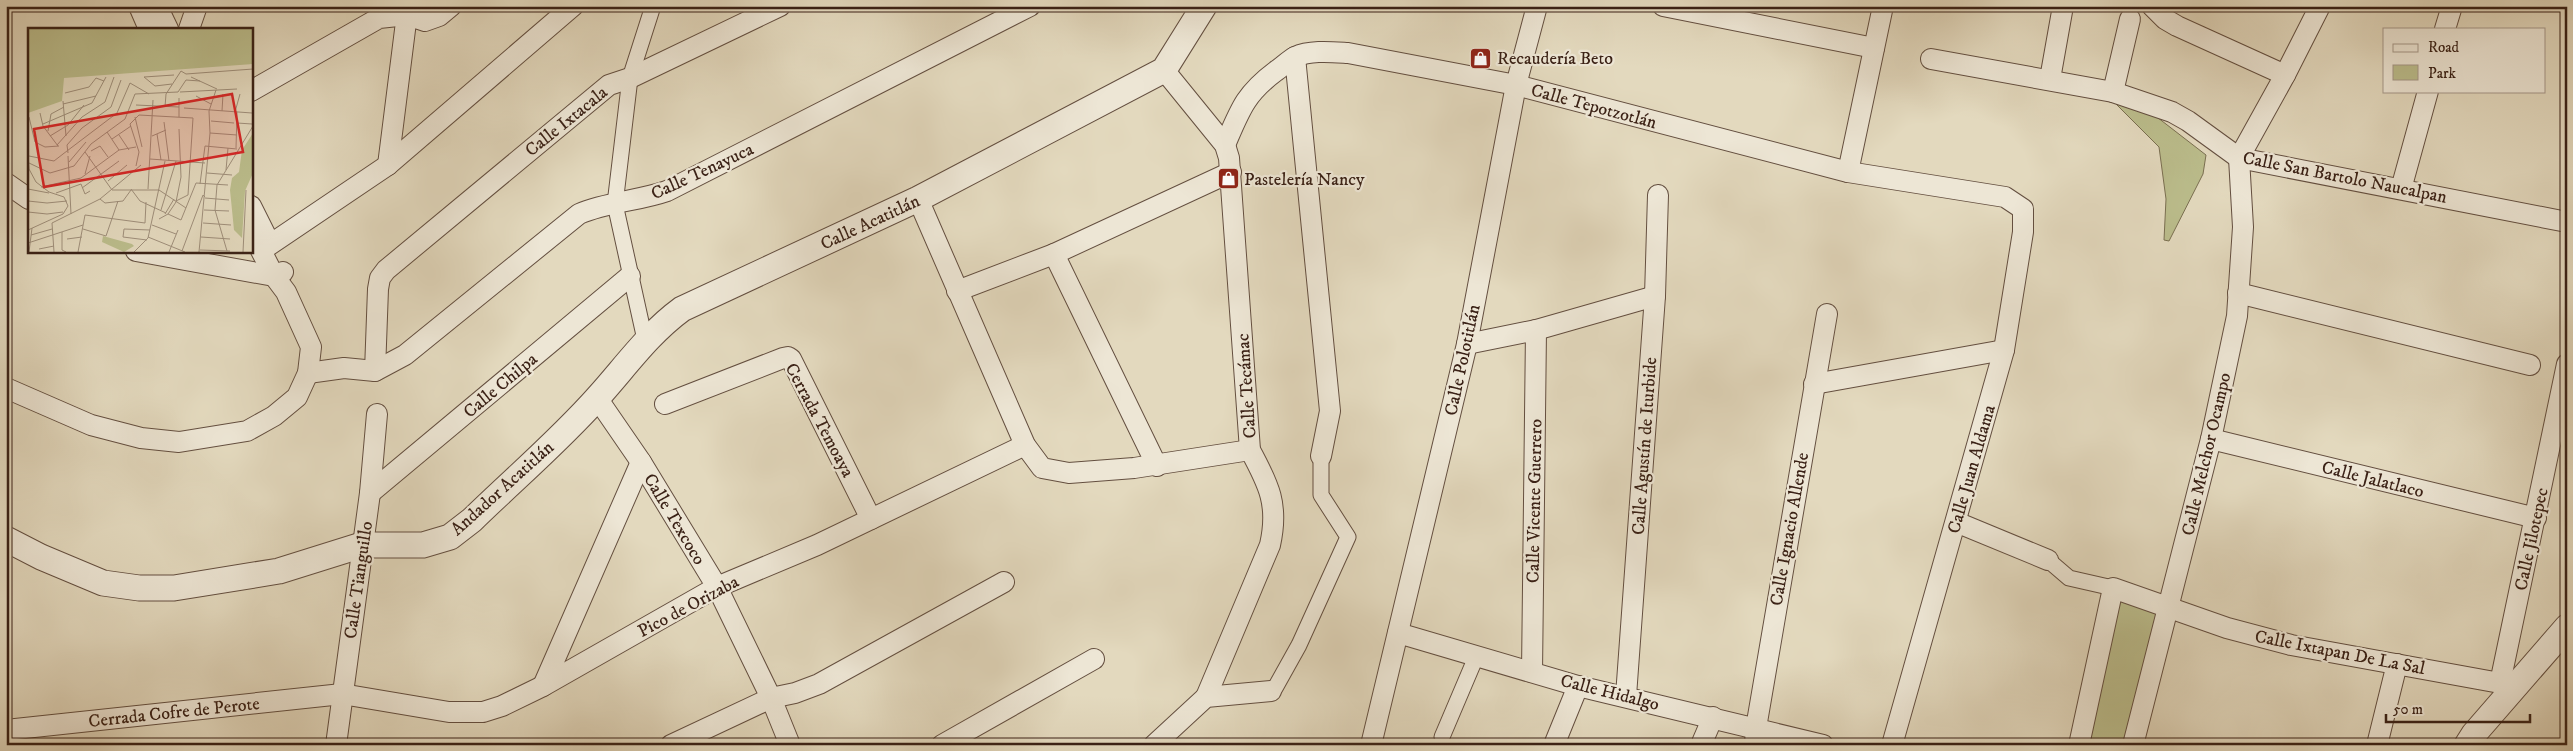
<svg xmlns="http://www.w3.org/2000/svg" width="2573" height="751" font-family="'IM FELL DW Pica',serif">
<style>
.green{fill:#bbbd8c;stroke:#7a6f51}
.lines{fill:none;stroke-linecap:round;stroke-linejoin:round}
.pedestrian-casing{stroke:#644f40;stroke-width:17}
.minor-casing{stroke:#644f40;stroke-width:22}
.tertiary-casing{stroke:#644f40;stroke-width:27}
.pedestrian{stroke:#ede6d5;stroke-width:15}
.minor{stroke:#ede6d5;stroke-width:20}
.tertiary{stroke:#ede6d5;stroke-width:25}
.labels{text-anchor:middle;stroke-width:4.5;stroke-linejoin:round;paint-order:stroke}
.poi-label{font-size:18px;fill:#3a2116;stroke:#ede6d5;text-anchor:start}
.street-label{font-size:18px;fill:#3a2116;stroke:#ede6d5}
.inset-road{fill:none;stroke:#9f8f7b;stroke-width:1}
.view{fill:#d62828;fill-opacity:0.15;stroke:#d62828;stroke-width:2.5}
.inset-edge{fill:none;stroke:#3a2116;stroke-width:2.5}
</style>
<rect width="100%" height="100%" fill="#e3d9be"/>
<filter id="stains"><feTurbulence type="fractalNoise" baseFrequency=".004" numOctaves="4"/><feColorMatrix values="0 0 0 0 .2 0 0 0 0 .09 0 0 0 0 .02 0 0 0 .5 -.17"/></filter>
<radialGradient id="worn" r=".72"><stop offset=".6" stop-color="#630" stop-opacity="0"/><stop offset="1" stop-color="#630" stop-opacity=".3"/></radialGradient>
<!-- green -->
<g class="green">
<polygon points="2112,100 2153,114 2206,155 2203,174 2169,241 2164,240 2166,199 2159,147"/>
<polygon points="2113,588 2169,608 2133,745 2078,745"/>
</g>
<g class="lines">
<defs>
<g id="pedestrian">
<polyline points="645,340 615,204 630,78 653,6"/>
<polyline points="2048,560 2069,578 2113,588"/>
<polyline points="1271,691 1275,688 1299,645 1348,537 1321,495 1321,456"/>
<polyline points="1442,737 1476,657"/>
</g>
<g id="minor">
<polyline points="139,6 149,29"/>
<polyline points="157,6 168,29"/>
<polyline points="1663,6 1874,48"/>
<polyline points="2152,6 2165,19 2177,26 2285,75"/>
<polyline points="189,29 197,6"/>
<polyline points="2445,29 2452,6"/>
<polyline points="1295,57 1330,411 1321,456"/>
<polyline points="1931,59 2113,92 2172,112 2188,121 2239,158 2567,222"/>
<path d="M 1164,70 L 1225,145 L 1229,158 L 1250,450 C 1269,485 1279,505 1270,545 L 1206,697"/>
<polyline points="2050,79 2063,6"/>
<polyline points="251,91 379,18 407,15 425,21 439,16 451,6"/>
<polyline points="2113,92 2130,19"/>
<path d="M 1225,145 C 1240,110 1245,94 1276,71 C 1282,67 1288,61 1295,57 C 1310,50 1331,52 1348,53 L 1516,85 L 1848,172 L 2005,197 L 2023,209 L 2023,232 L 2004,350 L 1892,745"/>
<polyline points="388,165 408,6"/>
<polyline points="1848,172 1883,6"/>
<polyline points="6,183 29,199"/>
<polyline points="2401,189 2428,91"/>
<polyline points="918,199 1025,445 1042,468 1069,473 1134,468 1250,450"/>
<polyline points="251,206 269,242"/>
<polyline points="262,250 388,165 573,6"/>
<polyline points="136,251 274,276 283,272"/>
<polyline points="1054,254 1157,466"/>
<polyline points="957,291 1054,254 1231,172"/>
<polyline points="2238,293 2530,365"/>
<polyline points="1467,344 1536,330 1655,296"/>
<polyline points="375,371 378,289 380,278 386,270 609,85 630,78 780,6"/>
<path d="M 308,373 L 344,368 L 375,371 L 405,355 L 579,214 C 607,202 638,201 667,191 L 1030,6"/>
<polyline points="1814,384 2004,350"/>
<polyline points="6,388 91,425 141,438 179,442 247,431 274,416 297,397 308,373 311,347 286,292 274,276 251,231"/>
<polyline points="597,398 641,462 717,587 771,698 790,745"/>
<polyline points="665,404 783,358 788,357 791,359 871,519"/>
<polyline points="2211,439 2536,518"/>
<polyline points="370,493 630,276"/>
<polyline points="1956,522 2048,560"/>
<polyline points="1398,633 1578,686 1823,745"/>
<polyline points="1532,672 1536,330"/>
<polyline points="2500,683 2567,364"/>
<polyline points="543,686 641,462"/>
<polyline points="1626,696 1655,296 1658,195"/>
<polyline points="6,730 342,694 449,712 483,712 502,706 543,686 717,587 817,545 1025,445"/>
<polyline points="336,745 370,493 377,414"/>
<polyline points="671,745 771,698 795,693 819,684 1004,582"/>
<polyline points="942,745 1094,659"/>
<polyline points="1154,745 1206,697 1271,691"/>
<polyline points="1371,745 1467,344 1516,85 1537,6"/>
<polyline points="1554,745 1578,686"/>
<polyline points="1701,745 1713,717"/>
<polyline points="1755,745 1756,728 1827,314"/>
<polyline points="2079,745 2113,588 2227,628 2291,645 2500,683 2508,696"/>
<polyline points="2133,745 2211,439 2237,316 2243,227 2239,158 2285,75 2320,6"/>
<polyline points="2377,745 2397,664"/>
</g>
<g id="tertiary">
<path d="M 6,539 L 41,557 L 103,583 L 139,588 L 174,588 L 279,571 L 362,545 L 423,545 L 450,537 L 472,520 C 513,480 560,440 598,397 C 626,366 648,334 682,309 L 918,199 L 1164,70 L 1204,6"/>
<polyline points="2467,745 2474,734 2567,627"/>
</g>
</defs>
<!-- pedestrian casing -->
<use href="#pedestrian" class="pedestrian-casing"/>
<!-- minor casing -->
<use href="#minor" class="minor-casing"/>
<!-- tertiary casing -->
<use href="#tertiary" class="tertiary-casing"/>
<!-- pedestrian -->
<use href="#pedestrian" class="pedestrian"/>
<!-- minor -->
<use href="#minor" class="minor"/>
<!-- tertiary -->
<use href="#tertiary" class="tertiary"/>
</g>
<!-- icons -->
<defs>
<symbol id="shop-square" viewBox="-11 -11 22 22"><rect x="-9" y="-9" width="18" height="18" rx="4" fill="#8f2418" stroke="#ede6d5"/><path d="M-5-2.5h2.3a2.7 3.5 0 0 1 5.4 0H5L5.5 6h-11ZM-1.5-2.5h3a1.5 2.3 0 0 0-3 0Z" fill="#fff"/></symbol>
</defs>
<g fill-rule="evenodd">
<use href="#shop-square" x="1468" y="46" width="25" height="25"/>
<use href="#shop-square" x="1216" y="166" width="25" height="25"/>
</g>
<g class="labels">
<!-- poi labels -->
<g class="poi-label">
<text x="1497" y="64">Recaudería Beto</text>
<text x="1244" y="185">Pastelería Nancy</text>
</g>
<!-- street labels -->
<g class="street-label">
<text transform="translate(1594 106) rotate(15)" y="6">Calle Tepotzotlán</text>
<text transform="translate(566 121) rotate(-39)" y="6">Calle Ixtacala</text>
<text transform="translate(702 171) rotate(-25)" y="6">Calle Tenayuca</text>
<text transform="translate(2345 177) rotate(11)" y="6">Calle San Bartolo Naucalpan</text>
<text transform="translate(870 222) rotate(-25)" y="6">Calle Acatitlán</text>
<text transform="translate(1462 360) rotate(-78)" y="6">Calle Polotitlán</text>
<text transform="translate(500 385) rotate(-40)" y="6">Calle Chilpa</text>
<text transform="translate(1246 386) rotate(-94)" y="6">Calle Tecámac</text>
<text transform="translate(820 420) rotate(62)" y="6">Cerrada Temoaya</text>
<text transform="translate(1644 446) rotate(-86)" y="6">Calle Agustín de Iturbide</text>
<text transform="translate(2206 454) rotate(-77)" y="6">Calle Melchor Ocampo</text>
<text transform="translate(1971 469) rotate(-74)" y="6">Calle Juan Aldama</text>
<text transform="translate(2373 479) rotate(14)" y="6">Calle Jalatlaco</text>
<text transform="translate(502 488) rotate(-42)" y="6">Andador Acatitlán</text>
<text transform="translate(1534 501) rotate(-89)" y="6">Calle Vicente Guerrero</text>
<text transform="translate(675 519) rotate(59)" y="6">Calle Texcoco</text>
<text transform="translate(1789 529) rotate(-80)" y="6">Calle Ignacio Allende</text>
<text transform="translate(2531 539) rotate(-78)" y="6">Calle Jilotepec</text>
<text transform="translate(358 580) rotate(-82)" y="6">Calle Tianguillo</text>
<text transform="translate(688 606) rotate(-28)" y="6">Pico de Orizaba</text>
<text transform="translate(2340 652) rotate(11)" y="6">Calle Ixtapan De La Sal</text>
<text transform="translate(1610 692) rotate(14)" y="6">Calle Hidalgo</text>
<text transform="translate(174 712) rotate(-6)" y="6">Cerrada Cofre de Perote</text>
</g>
</g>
<!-- overview -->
<g transform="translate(28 28)">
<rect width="225" height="225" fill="#e3d9be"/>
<path d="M 0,1 L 225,1 L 225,36 L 36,50 L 34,73 L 0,85 ZM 225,105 L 225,145 L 217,163 L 214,210 L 206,202 L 202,162 L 204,150 L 211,144 L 214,122 ZM 75,208 L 104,216 L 106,218 L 96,224 L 74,214 Z" fill="#bbbd8c"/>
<path class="inset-road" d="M 116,49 L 127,58 L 144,56M 116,49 L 146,47M 163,49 L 189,61M 152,64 L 209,61M 37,65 L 61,59 L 68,50 L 76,53M 168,68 L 183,76M 35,73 L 38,108M 35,76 L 68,68M 108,77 L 151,79M 137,79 L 138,66 L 153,43 L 158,46 L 225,41M 156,80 L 224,85M 194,83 L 195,66M 207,84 L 212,66M 12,85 L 15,98 L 30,118M 1,89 L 7,114 L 17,119 L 31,118M 107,89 L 114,119M 151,89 L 151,70M 183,93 L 206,95M 136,94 L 141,133M 209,95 L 224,96M 15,96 L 64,75 L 78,49M 102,96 L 111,87 L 165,90 L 160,167 L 148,173M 102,96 L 111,124 L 108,138M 20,103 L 23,86 L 36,79M 79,104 L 91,122M 182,105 L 209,107M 129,106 L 133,132M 91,107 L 101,122M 22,108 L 40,97 L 56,77M 124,108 L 138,102M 84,111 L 103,98M 29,117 L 54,89 L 77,74 L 86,49M 208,120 L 209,84M 91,122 L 108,119M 63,123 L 72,118 L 80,129M 57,124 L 84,162M 0,125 L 1,141 L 8,154 L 21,164 L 36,169 L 40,178 L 35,186 L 0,202M 40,125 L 39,117 L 54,100 L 83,79 L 93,52M 35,126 L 89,85 L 102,55 L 121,66M 1,128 L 26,133 L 35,126M 40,128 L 43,186M 122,131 L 177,135M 41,134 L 58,114M 1,135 L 22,145 L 46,138 L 63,116 L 97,91 L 107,66 L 150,64 L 158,52 L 172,53M 198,142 L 200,120M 179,145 L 204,147M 57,146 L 62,128M 80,153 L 99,137M 172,156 L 177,118 L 209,121M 13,159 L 53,150 L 91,122M 54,160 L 91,133M 0,161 L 21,165M 103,161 L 112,173 L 138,185M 120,161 L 125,72M 84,162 L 131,162 L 158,180M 28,165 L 53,156 L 57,166 L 62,163M 177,170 L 201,172M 72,171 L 77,175 L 95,173 L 103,162M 0,173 L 19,175 L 39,173M 133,182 L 148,133M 176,182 L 201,183M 0,184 L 19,186 L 35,184M 137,186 L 146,171M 140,186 L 153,192 L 168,155 L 200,157M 131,191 L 140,186 L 148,174 L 153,149 L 151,101M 175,195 L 203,197M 124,197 L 148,206M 55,201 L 78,208 L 90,173M 34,204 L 34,222 L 38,224M 3,207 L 24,201M 120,209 L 157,224M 173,209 L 202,211M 39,211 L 54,209M 119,212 L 95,209 L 96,201 L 122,202M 0,215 L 55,197M 11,221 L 26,218M 172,222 L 202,223M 154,223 L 175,167 L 177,169M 199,223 L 187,182 L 189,157 L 225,98M 1,224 L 4,200M 26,224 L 24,195 L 72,171 L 113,137M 50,224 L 57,187 L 117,195 L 118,174M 106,224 L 120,210 L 137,133M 141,224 L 150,202M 171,224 L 182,105 L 181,83 L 188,62M 215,224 L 218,162"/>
<path class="view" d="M 204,66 L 215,124 L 16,159 L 6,101 Z"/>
<rect width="225" height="225" class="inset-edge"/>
</g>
<!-- margin -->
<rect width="2573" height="751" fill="none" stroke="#e3d9be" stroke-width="25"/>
<rect x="8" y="8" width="2558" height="736" fill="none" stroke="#3a2116" stroke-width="2.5"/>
<rect x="12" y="12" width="2548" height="726" fill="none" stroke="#3a2116"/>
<!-- legend -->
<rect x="2383" y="28" width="162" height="65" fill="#ede6d5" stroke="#a59789"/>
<rect x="2393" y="44" width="25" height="8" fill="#ede6d5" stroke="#a59789"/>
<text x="2428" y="52" font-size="15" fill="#3a2116">Road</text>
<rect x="2393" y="65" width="25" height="15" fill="#bbbd8c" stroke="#a59789"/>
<text x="2428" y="78" font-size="15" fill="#3a2116">Park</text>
<!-- scale -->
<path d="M2386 714v8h144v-8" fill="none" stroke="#3a2116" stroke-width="2.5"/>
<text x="2393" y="714" font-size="15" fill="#3a2116" stroke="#ede6d5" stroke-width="4" paint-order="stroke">50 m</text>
<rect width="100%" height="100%" filter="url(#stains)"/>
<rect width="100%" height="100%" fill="url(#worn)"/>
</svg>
